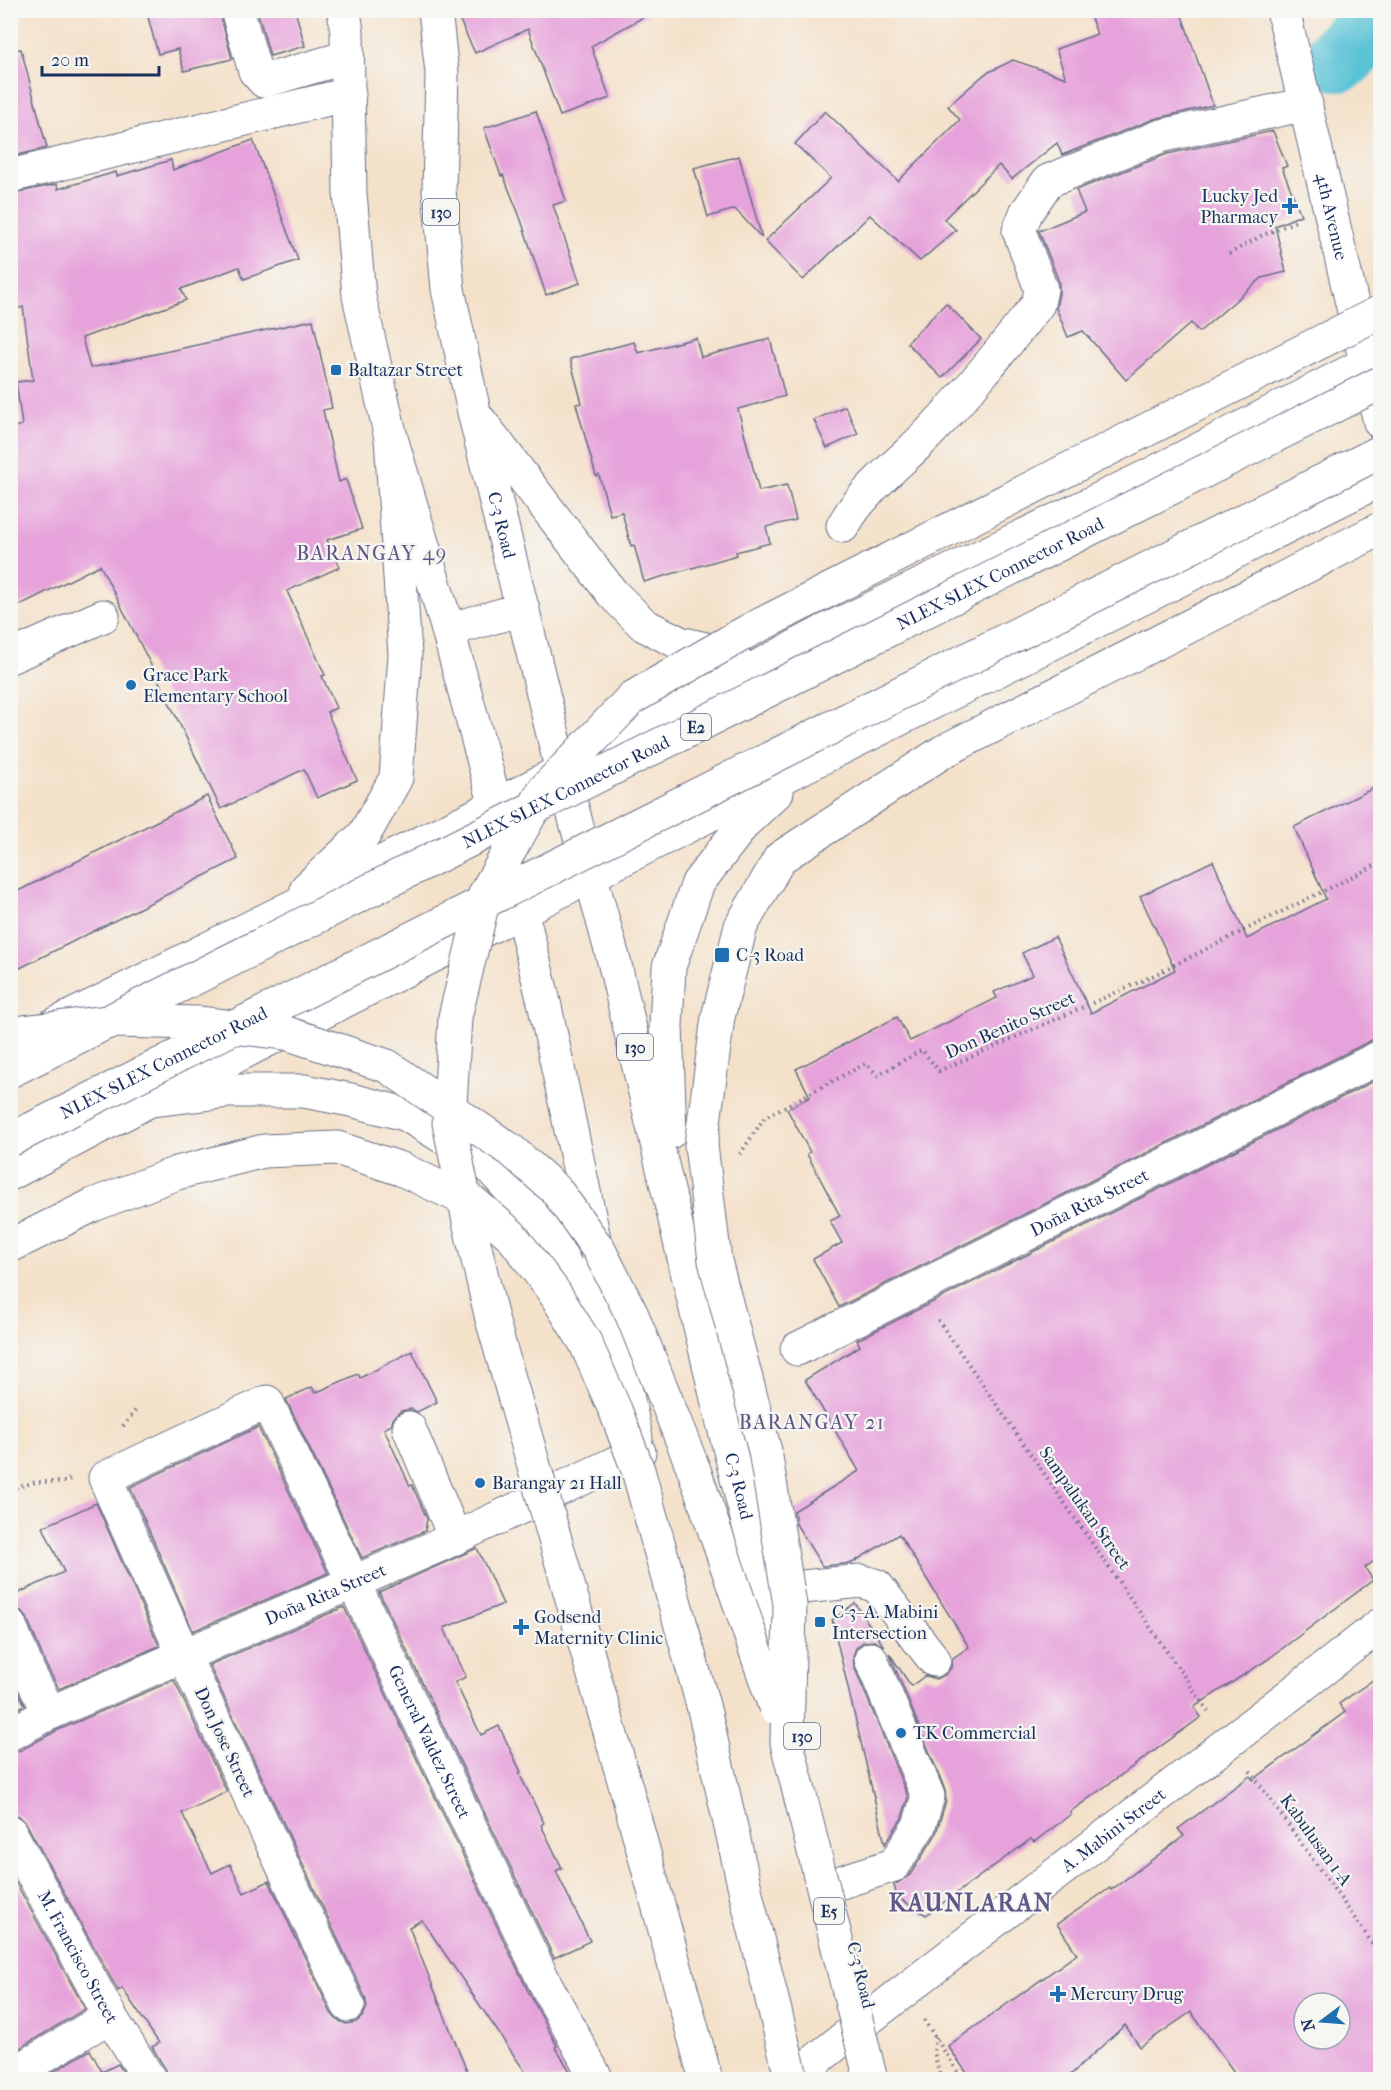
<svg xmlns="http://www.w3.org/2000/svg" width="1391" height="2090" font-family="'IM FELL French Canon',serif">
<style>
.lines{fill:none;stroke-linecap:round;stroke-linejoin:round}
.river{stroke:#59c2d6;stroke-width:70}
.building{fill:#e6a2da;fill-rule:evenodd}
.minor-casing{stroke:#676d84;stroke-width:35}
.major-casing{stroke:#676d84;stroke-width:35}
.highway-casing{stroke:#676d84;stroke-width:35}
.path{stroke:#676d84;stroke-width:4;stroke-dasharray:1.5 4.5;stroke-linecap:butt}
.minor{stroke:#fff;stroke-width:33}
.major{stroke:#fff;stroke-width:33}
.highway{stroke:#fff;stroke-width:33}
.highway-bridge-casing{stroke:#676d84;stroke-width:35;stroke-linecap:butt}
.highway-bridge{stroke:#fff;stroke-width:33}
.poi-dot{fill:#1f6fb2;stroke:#f6f6f2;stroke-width:2}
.labels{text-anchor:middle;stroke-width:4.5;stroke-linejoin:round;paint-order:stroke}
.shield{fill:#f6f6f2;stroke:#5d6b8a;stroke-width:1.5}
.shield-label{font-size:16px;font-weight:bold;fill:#1b2f5e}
.poi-label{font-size:18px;fill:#1b2f5e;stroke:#f6f6f2;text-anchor:start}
.street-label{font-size:18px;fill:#1b2f5e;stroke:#f6f6f2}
.neighbourhood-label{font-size:20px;letter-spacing:1.5px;fill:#625789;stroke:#f6f6f2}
.district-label{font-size:24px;font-weight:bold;letter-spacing:1.5px;fill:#625789;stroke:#f6f6f2}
</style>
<rect width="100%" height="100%" fill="#f6f6f2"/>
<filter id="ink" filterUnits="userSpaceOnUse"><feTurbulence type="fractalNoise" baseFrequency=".0167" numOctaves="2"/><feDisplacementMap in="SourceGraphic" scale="12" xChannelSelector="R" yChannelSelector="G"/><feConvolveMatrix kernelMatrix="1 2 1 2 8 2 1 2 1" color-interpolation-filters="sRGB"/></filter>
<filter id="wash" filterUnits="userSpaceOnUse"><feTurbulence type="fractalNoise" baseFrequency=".008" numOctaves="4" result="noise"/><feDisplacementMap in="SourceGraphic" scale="24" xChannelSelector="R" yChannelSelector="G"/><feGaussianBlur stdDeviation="1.35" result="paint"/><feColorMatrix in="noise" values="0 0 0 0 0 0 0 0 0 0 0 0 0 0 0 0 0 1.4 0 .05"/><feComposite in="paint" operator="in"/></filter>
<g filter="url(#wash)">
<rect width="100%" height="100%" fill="#f4e1ca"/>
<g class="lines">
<!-- river -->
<polyline class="river" points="1340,57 1380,17"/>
</g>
<g id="blocks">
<!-- building -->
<g class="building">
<polygon points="146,10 219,10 232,59 184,71 178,49 158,54"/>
<polygon points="257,10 295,10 305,46 270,56"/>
<polygon points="455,10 656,10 591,46 610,98 560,116 528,29 475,53"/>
<polygon points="1088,10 1180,10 1213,105 1154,119 1062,155 1057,143 1012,179 999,165 944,219 956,230 920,261 870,215 803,280 765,241 831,178 795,144 825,111 898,181 960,120 948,106 985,74 1013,60 1066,78 1056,49 1097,34"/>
<polygon points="21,49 47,148 10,157 10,50"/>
<polygon points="536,111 566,201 553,205 580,283 546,295 520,217 503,175 501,176 484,128"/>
<polygon points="1273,131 1287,166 1282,168 1301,215 1275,226 1286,272 1262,278 1199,332 1191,323 1126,380 1083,331 1068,337 1056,308 1059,293 1059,282 1039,231 1085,212 1076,190 1167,154"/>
<polygon points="253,140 298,260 244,279 239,267 181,289 186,300 82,338 90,368 313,320 332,408 323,410 339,482 346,479 362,529 327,540 340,567 287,591 325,675 322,676 336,708 327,712 357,780 317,798 304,769 221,809 151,665 100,565 10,610 10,428 22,425 16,382 33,380 23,307 10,311 10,194 57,184 58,189 116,172 117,176 171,160 173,170"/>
<polygon points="739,156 762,238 735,209 708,217 694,168"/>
<polygon points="946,303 981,339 942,378 907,343"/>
<polygon points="696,338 701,357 770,339 785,396 738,409 759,491 787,485 796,520 766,527 770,543 736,552 737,555 644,582 634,545 631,546 622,512 610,515 599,475 596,476 576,404 582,403 570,359 634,342 638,353"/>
<polygon points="845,406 858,434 827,448 814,420"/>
<polygon points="1380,785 1380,1038 1372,1040 839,1307 813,1259 842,1243 830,1221 840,1216 807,1154 810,1152 787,1109 810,1097 796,1069 897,1017 910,1041 997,998 994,992 1033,975 1022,953 1055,937 1091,1013 1175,970 1140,896 1213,861 1247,939 1326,899 1294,827"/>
<polygon points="207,796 238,859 10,973 10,895"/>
<polygon points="1380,1078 1380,1556 1365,1568 1373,1580 1267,1660 1194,1707 1201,1717 1070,1812 1071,1814 1034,1842 1031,1839 926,1915 897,1897 894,1885 910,1875 935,1836 946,1801 945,1790 889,1653 911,1686 925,1676 936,1679 945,1675 951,1668 953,1658 969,1647 899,1534 852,1563 822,1566 796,1524 794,1511 859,1471 805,1380 860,1346 857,1340"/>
<polygon points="412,1351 437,1402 417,1412 411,1409 401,1411 394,1417 391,1425 384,1429 410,1486 412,1485 427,1519 425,1531 362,1558 286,1399 312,1387 315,1393 358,1374 360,1378"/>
<polygon points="258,1427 328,1573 193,1631 130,1487"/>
<polygon points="96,1503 159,1646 59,1689 46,1665 27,1618 21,1611 10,1608 10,1597 64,1572 43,1527"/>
<polygon points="477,1548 503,1604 444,1628 466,1677 455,1682 481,1735 499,1726 521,1772 519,1773 544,1823 541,1825 562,1868 556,1871 590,1941 554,1958 379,1592"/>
<polygon points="855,1603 884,1647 874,1641 863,1642 856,1648 853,1656 854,1666 908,1797 902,1818 885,1844 832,1620"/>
<polygon points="344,1607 527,1989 557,2046 555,2047 575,2079 530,2079 422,1920 409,1927 470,2079 169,2079 166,2070 152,2047 159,2043 122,1988 118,1991 26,1823 19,1816 10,1813 10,1753 19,1751 58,1730 174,1680 227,1792 182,1813 212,1873 230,1864 244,1893 269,1881 331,2013 337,2020 346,2024 356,2022 363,2016 367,2007 365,1997 209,1665"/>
<path d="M 1380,1675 L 1380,2079 L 1239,2079 L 1191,2012 L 1140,2047 L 1125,2025 L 1066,2079 L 971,2079 L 948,2046 L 1077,1954 L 1057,1924 L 1110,1888 L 1111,1890 L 1184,1836 L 1178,1829 L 1250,1776 L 1253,1780 L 1345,1712 L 1339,1704 ZM 1304,2003 L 1340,2003 L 1340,2039 L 1304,2039 Z"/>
<polygon points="10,1677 25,1705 10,1713"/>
<polygon points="10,1872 85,2009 10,2054"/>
<polygon points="90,2050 102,2072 118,2064 128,2079 41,2079"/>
</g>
</g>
</g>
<g filter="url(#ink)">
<use href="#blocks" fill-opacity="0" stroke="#676d84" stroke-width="1.5"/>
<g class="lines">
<defs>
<g id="minor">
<polyline points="237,10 255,71 264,81 347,57"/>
<path id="s1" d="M 1283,10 L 1380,422"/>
<polyline points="10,176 349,94"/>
<path d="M 843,526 C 862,490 903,461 931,431 C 969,391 1004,347 1038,304 L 1041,289 L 1019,231 L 1026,213 L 1048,181 L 1161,136 L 1306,104"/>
<polyline points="10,657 103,616"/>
<path id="s2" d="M 797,1349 L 1380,1057"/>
<polyline points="409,1428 455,1538"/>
<polyline points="765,1591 861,1581 877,1586 934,1660"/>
<polyline points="10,1626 29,1673 50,1713"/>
<path id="s3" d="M 10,1734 L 50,1713 L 440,1545 L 639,1452"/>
<path id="s4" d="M 10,1832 L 110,2016 L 150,2080"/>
<polyline points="838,1883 894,1865 919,1826 928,1796 871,1659"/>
<path id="s5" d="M 348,2005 L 184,1656 L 105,1478 L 267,1402 L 544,1981 L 597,2080"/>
<polyline points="10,2076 110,2016"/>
</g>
<g id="major">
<polyline points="344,10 347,33 350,193 359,296 391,438 448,630 503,832"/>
<path id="s6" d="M 435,10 L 442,73 L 439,190 L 448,289 L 474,412 L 562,771 L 615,965 L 719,1407 L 784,1665"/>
<polyline points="480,421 612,593 644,625 680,643 719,652 733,651"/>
<polyline points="448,630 523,609"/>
<polyline points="497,805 823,632 1148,476 1367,363"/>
<polyline points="515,885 544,1002 636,1438"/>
<polyline points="521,911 807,765 1380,480"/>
<polyline points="670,1132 666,1026 669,967 698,883 745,822 777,792"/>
<path id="s7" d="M 791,2080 C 985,1925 1185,1778 1380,1625"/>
</g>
<g id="highway">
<polyline points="1367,363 1380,357"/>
<polyline points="307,888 364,835 396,778 405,655 391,438"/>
<polyline points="48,1028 497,805"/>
<polyline points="150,1100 228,1091 304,1091 351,1100 405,1114 486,1163 544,1227 593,1315 613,1376"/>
<polyline points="10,1174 150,1100 521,911"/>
</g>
</defs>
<!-- minor casing -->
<use href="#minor" class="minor-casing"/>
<!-- major casing -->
<use href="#major" class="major-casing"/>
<!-- highway casing -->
<use href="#highway" class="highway-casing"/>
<!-- path -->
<g class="path">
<polyline points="1229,254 1261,236 1296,221"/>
<polyline points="740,1154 765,1117 865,1064 878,1075 922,1050 939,1071 1140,982 1380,863"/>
<polyline points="938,1320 1208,1711"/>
<polyline points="123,1426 136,1410"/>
<polyline points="10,1489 36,1482 65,1482 70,1479"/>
<polyline points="1250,1771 1380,1954"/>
<polyline points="924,2020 963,2080"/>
<polyline points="936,2037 934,2052 941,2080"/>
</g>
<!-- minor -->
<use href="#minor" class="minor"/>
<!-- major -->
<use href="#major" class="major"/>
<!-- highway -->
<use href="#highway" class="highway"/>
<defs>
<g id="highway-bridge">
<polyline points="10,1036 24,1032 117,1021 198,1023 286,1033 387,1066 512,1151 556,1190 599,1250 632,1315 694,1470 775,1707"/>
<path id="s8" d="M 10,1071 L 1380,383"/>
<path id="s9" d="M 10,1140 L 1380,452"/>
<polyline points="10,1246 93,1205 177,1173 264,1151 337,1148 401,1169 475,1204 511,1235 554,1292 585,1342 616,1412 638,1470 704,1709 748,1902 792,2080"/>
<polyline points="706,2080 627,1791 492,1319 470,1226 449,1123 455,1017 485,894 544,790 632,698 748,631 1380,312"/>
<polyline points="871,2080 787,1743 790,1605 765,1451 715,1261 701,1145 718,1017 741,926 780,858 944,751 1380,529"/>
</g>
</defs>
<!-- highway-bridge casing -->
<use href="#highway-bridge" class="highway-bridge-casing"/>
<!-- highway-bridge -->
<use href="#highway-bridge" class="highway-bridge"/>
</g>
</g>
<!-- markers -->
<g class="poi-dot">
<path d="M1287 197h6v6h6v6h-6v6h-6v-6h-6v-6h6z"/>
<rect x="330" y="364" width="12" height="12" rx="3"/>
<circle cx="131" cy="685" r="6"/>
<rect x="714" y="947" width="16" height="16" rx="3"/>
<circle cx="480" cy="1483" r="6"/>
<rect x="814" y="1616" width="12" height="12" rx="3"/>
<path d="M518 1618h6v6h6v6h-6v6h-6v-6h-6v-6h6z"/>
<circle cx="901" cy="1733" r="6"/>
<path d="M1055 1985h6v6h6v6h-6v6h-6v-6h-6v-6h6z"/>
</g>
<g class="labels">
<!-- shield labels -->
<g class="shield">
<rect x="423" y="199" width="36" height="26" rx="4.5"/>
<rect x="681" y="714" width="30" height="26" rx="4.5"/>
<rect x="617" y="1034" width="36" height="26" rx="4.5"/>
<rect x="784" y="1723" width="36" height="26" rx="4.5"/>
<rect x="814" y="1898" width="30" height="26" rx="4.5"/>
</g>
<g class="shield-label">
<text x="441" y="218">130</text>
<text x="696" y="733">E2</text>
<text x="635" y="1053">130</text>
<text x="802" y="1742">130</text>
<text x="829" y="1917">E5</text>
</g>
<!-- poi labels -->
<g class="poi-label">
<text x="1278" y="202" text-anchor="end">Lucky Jed<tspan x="1278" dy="21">Pharmacy</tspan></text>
<text x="348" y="376">Baltazar Street</text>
<text x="143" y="681">Grace Park<tspan x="143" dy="21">Elementary School</tspan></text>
<text x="736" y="961">C-3 Road</text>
<text x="492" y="1489">Barangay 21 Hall</text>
<text x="832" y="1618">C-3–A. Mabini<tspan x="832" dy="21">Intersection</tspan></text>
<text x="534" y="1623">Godsend<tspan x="534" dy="21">Maternity Clinic</tspan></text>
<text x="913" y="1739">TK Commercial</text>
<text x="1070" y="2000">Mercury Drug</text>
</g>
<!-- street labels -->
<g class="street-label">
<text dy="6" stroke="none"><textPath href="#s1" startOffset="212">4th Avenue</textPath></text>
<text dy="6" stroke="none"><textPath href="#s6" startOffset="522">C-3 Road</textPath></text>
<text dy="6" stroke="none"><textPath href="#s8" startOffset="1108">NLEX-SLEX Connector Road</textPath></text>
<text dy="6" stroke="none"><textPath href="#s8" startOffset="622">NLEX-SLEX Connector Road</textPath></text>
<text transform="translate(1010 1025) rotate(-24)" y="6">Don Benito Street</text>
<text dy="6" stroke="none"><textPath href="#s9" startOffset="172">NLEX-SLEX Connector Road</textPath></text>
<text dy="6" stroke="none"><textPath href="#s2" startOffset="327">Doña Rita Street</textPath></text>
<text dy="6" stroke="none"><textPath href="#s6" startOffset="1512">C-3 Road</textPath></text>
<text transform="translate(1085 1508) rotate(55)" y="6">Sampalukan Street</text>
<text dy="6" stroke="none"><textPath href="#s3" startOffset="345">Doña Rita Street</textPath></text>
<text transform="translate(225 1742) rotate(65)" y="6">Don Jose Street</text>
<text dy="6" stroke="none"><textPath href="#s5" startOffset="1136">General Valdez Street</textPath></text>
<text dy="6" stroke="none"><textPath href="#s7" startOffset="408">A. Mabini Street</textPath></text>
<text transform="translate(1316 1840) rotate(54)" y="6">Kabulusan 1-A</text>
<text dy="6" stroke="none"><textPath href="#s4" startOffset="142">M. Francisco Street</textPath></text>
<text transform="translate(861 1975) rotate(76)" y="6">C-3 Road</text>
</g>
<!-- neighbourhood labels -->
<g class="neighbourhood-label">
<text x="372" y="560">BARANGAY 49</text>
<text x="812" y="1429">BARANGAY 21</text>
</g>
<!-- district labels -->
<g class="district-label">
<text x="971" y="1911">KAUNLARAN</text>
</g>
</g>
<!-- margin -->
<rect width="1391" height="2090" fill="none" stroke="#f6f6f2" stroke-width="36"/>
<!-- north arrow -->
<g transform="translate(1322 2021) rotate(254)"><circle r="28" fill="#f6f6f2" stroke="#9ea6b7" stroke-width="1.5"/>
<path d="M0-4.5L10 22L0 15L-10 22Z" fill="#1f6fb2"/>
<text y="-9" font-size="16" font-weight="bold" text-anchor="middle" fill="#1b2f5e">N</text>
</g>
<!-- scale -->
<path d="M42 66v9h117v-9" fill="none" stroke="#1b2f5e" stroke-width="3"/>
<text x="51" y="66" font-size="18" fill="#1b2f5e" stroke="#f6f6f2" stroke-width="4.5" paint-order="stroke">20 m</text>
</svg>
